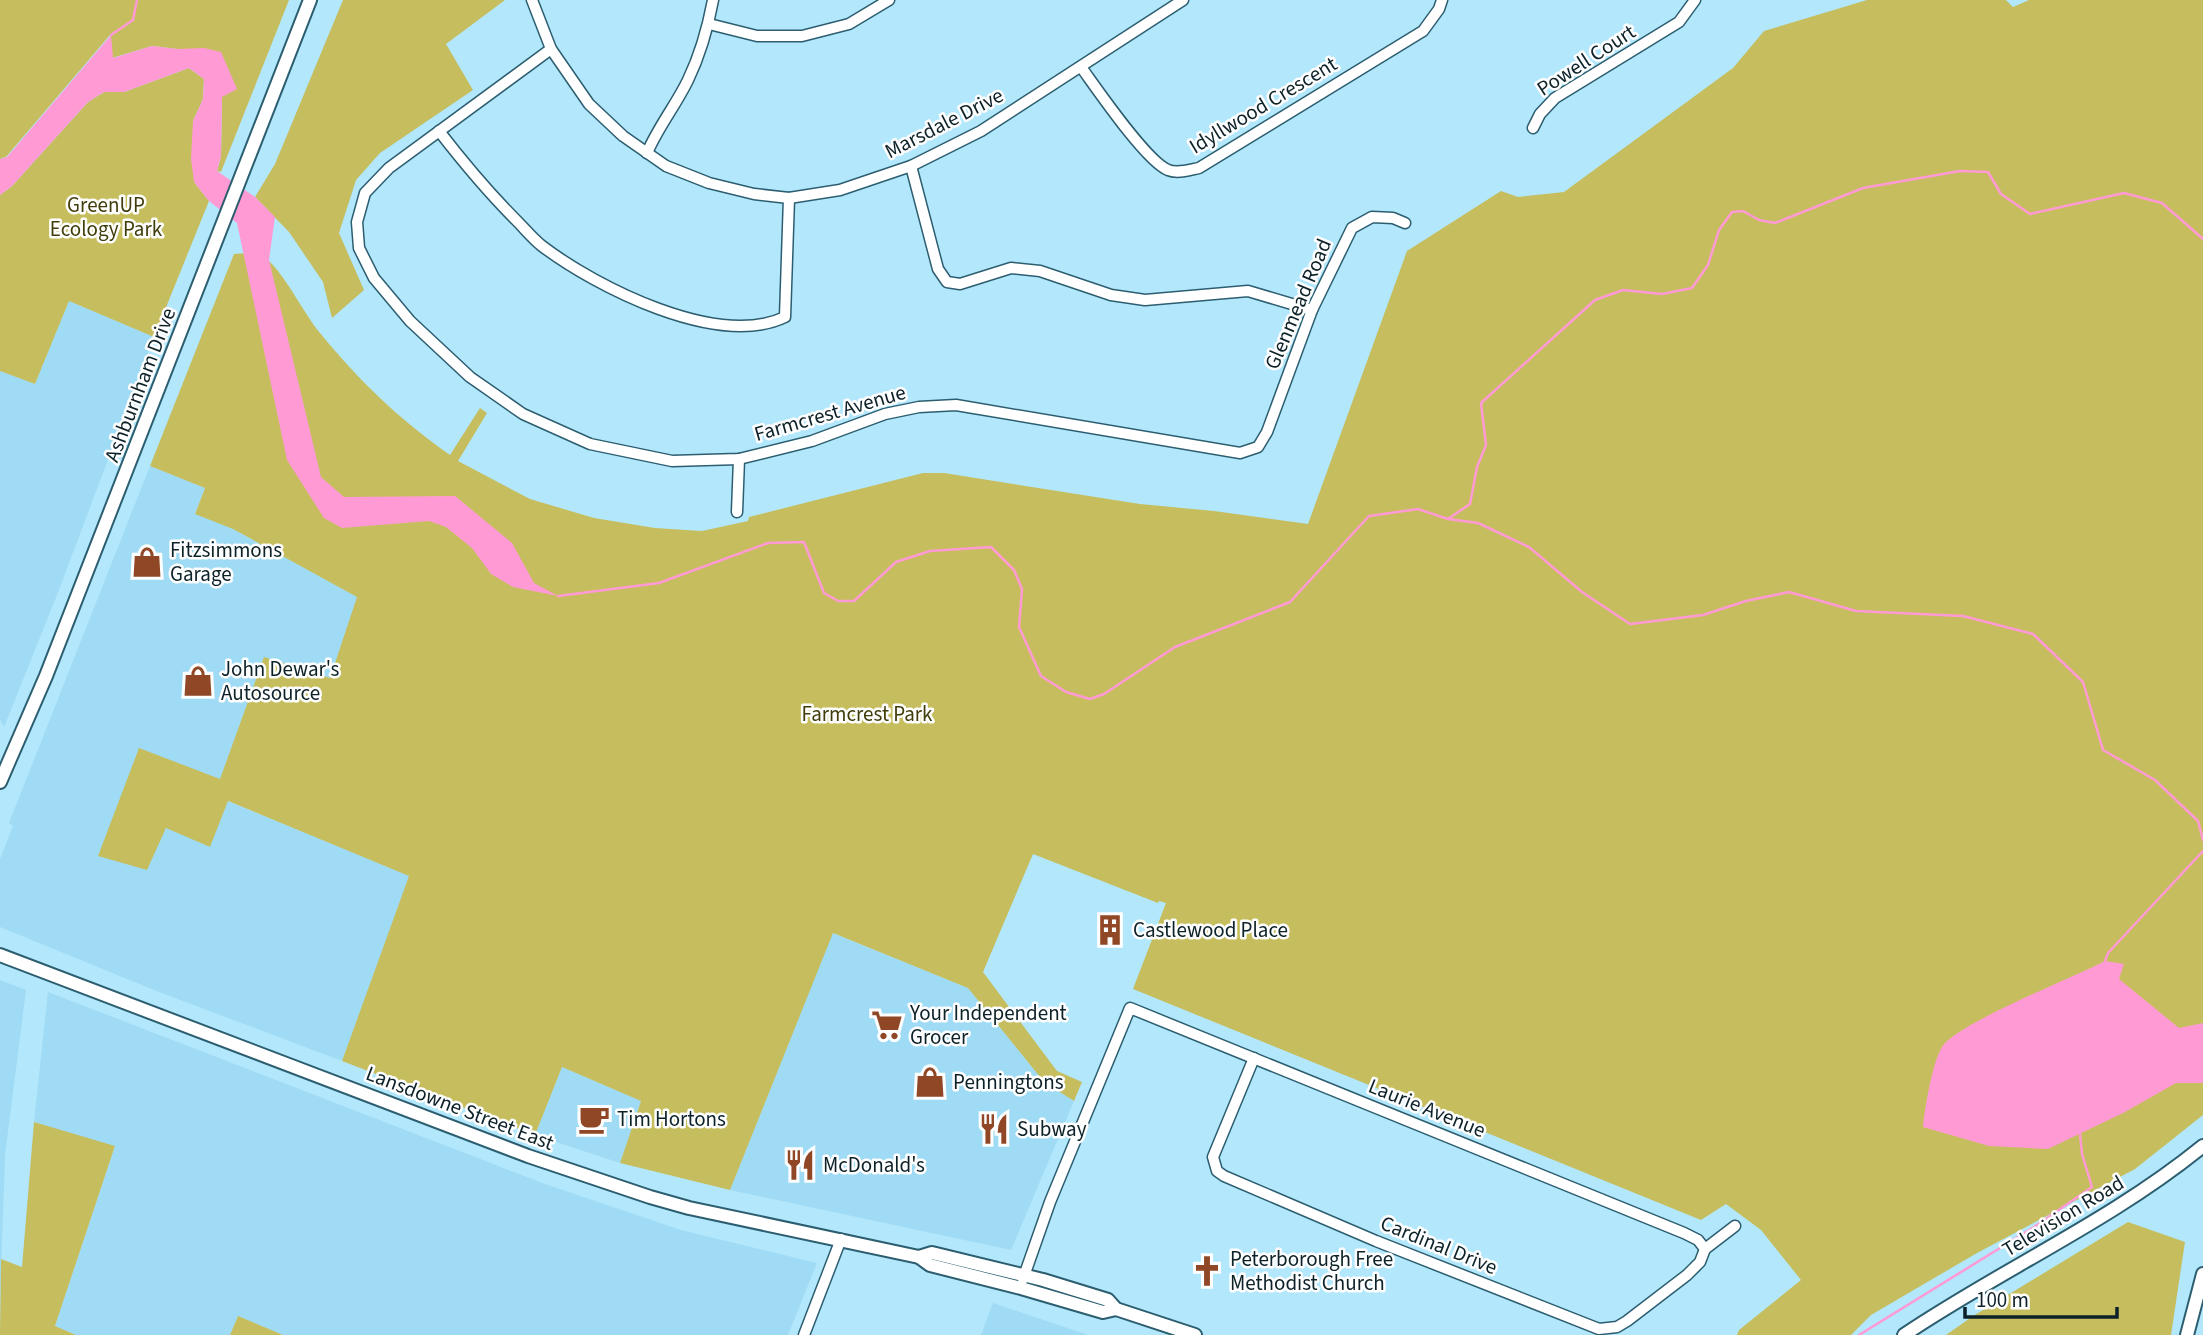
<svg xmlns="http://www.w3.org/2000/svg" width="2203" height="1335" font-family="'Source Sans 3',sans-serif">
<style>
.built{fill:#9fdbf4}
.green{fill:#c6be5e}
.water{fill:#ff9ad5}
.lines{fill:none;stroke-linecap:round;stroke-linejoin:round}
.stream{stroke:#ff9ad5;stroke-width:2.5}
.minor-casing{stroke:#2c5e70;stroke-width:13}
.major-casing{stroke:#2c5e70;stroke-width:16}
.minor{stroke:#fff;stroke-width:10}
.major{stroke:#fff;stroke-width:12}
.labels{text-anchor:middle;stroke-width:5;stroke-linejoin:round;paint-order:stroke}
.street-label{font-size:21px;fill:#0c2128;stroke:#fefefe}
.park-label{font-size:21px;fill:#413d0b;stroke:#fefefe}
.poi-label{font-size:21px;fill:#0c2128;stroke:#fefefe;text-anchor:start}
</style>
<rect width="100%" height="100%" fill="#b3e7fc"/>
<!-- built -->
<g class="built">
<polygon points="69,301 154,337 57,595 4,727 0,720 0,371 35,384"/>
<polygon points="150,466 205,488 195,513 231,528 358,597 330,678 264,658 220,780 166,828 227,801 410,876 342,1061 154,990 0,927 0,859 13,826 9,823"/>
<polygon points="832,933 968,988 1044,1082 1074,1101 1011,1250 730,1190"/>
<polygon points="0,980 26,990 5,1155 0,1300"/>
<polygon points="48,992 545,1184 681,1230 817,1263 788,1335 283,1335 238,1316 230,1335 76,1335 55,1326 115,1147 34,1122"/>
<polygon points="562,1067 641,1101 620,1163 535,1135"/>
<polygon points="993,1303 1088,1335 981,1335"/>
</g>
<!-- green -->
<g class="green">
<polygon points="0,0 289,0 221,172 217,171 221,156 222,97 177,49 152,46 112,58 110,35 6,157 0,159"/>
<polygon points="343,0 505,0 446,44 473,90 380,153 356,180 339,233 364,290 332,318 323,282 289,232 255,197 275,164"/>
<path d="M 1867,0 L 2006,0 L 2013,7 L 2029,0 L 2203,0 L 2203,1115 L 2135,1169 L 1977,1253 L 1871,1315 L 1851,1335 L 1737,1335 L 1739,1330 L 1801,1280 L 1761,1230 L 1726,1204 L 1701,1220 L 1133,989 L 1166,903 L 1159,901 L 1158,903 L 1033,854 L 983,972 L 1057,1071 L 1082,1082 L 1074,1101 L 1044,1082 L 968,988 L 833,933 L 730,1190 L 620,1163 L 641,1101 L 562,1067 L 535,1135 L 342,1061 L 409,876 L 228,801 L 210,847 L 166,828 L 147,870 L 98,856 L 139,748 L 220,779 L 264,657 L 330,678 L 357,597 L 233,529 L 195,514 L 205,488 L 150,466 L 234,254 C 244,252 263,255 270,262 C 288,280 303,312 320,333 C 361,383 397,417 450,455 L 480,408 L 487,413 L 458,461 L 530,499 L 594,518 L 655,528 L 702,531 L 748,521 L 749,517 L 923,473 L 944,473 L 1140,504 L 1214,511 L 1308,524 L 1407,251 L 1501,191 L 1518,197 L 1564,192 L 1733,68 L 1764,31 Z"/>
<polygon points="189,68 204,79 203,99 193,121 194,182 209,201 154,337 69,301 35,384 0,371 0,195 12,186 88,102 104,92 124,92"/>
<polygon points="34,1122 115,1146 55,1326 76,1335 0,1335 1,1259 22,1267"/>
<polygon points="2128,1222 2185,1242 2171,1335 1946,1335 1973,1316"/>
<polygon points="238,1316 283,1335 230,1335"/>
</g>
<!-- water -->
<g class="water">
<polygon points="111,35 113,58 152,46 177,49 204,48 221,52 237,89 222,97 221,156 217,171 255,197 275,217 269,260 321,477 344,497 455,496 512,543 534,583 558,596 513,587 491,574 472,548 446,527 429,521 342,528 324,518 287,460 237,223 209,201 194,182 191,159 193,121 203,99 204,79 189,68 124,92 104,92 88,102 12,186 0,195 0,159 7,157"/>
<path d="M 2105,961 L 2124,964 L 2119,979 L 2179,1028 L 2203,1023 L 2203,1083 L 2176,1083 L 2123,1113 L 2048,1149 L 1989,1146 L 1923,1127 C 1925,1107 1932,1064 1942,1047 C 1957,1023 2073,978 2105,961 Z"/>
</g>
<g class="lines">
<!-- stream -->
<g class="stream">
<polyline points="111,35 133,20 137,0"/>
<polyline points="1448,519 1470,504 1477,467 1486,445 1481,403 1595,300 1623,290 1662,294 1692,288 1708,265 1719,230 1732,212 1743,211 1759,220 1775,223 1863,188 1960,171 1988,172 2001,194 2030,214 2124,193 2162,203 2203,239"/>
<polyline points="558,596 659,583 768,543 804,542 824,593 838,601 854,601 896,562 930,551 991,547 1014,570 1022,589 1019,627 1041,676 1066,692 1090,699 1104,694 1175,647 1290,602 1369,516 1418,509 1448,519 1478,523 1529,547 1582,592 1630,624 1703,615 1746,601 1789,592 1856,611 1963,616 2033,634 2083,682 2103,750 2155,780 2198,821 2203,840"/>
<polyline points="2105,961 2108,953 2203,851"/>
<polyline points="1859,1335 2034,1227 2092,1187 2082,1154 2080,1134"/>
</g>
<defs>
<g id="minor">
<polyline points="532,0 551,49 589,104 623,136 666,166 709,183 754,194 789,198 840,190 911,166 981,131 1183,0"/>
<polyline points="709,24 757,36 802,36 849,24 889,0"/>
<polyline points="551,49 389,168 365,193 357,222 359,248 374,278 410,321 470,377 523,414 590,444 672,461 739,459 812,441 885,414 919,407 956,405 1240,453 1258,447 1267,432 1312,310 1352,228 1372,217 1393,218 1405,223"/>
<path d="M 1081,67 C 1097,89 1146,161 1168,170 C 1177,174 1189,170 1199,168 L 1423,31 L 1439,9 L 1442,0"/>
<polyline points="1533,128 1540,114 1555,98 1679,22 1695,0"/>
<path d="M 439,131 C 463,162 488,192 516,220 C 524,228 533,239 542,246 C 596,287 718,349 785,317 L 789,198"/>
<path d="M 647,153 C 658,127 676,105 688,80 C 700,55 708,27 713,0"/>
<polyline points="911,166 938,269 947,282 960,284 1011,268 1040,271 1111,295 1145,300 1248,291 1312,310"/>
<polyline points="737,512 739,459"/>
<polyline points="1254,1058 1213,1157 1217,1171 1224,1176 1376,1241 1599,1329 1617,1327 1627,1321 1687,1275 1700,1262 1705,1249 1735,1226"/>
<polyline points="1023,1279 1050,1202 1130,1008 1684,1233 1698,1240 1705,1249"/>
<polyline points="804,1335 841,1239"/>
</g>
<g id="major">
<polyline points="0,782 46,676 310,0"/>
<polyline points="0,955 528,1156 650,1197 689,1208 919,1257 930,1265 1021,1288 1103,1312 1116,1309"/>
<polyline points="919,1257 932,1253 1043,1280 1108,1300 1116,1309 1195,1335"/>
<path d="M 1904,1335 C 2002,1269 2111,1221 2203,1146"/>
<polyline points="2187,1335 2203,1274"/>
</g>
</defs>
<!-- minor casing -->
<use href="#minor" class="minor-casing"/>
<!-- major casing -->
<use href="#major" class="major-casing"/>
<!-- minor -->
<use href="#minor" class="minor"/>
<!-- major -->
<use href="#major" class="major"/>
</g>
<!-- icons -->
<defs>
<symbol id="shop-bare" viewBox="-9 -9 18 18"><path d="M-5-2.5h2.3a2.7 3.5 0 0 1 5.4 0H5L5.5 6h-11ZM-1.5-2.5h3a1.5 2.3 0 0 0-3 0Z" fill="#8f4725" stroke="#fefefe" stroke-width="2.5" paint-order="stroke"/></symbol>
<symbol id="building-bare" viewBox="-9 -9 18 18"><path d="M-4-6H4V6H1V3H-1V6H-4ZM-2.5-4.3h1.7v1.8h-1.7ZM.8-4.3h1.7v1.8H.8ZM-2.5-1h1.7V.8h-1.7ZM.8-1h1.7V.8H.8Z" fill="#8f4725" stroke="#fefefe" stroke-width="2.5" paint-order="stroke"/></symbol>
<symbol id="supermarket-bare" viewBox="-9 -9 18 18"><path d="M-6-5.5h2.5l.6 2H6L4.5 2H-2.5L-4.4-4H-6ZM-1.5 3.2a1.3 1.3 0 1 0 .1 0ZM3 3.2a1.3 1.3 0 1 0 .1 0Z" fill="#8f4725" stroke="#fefefe" stroke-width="2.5" paint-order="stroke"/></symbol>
<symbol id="cafe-bare" viewBox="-9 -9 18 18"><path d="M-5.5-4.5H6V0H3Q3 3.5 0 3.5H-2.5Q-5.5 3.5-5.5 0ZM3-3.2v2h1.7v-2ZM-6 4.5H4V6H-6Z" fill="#8f4725" stroke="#fefefe" stroke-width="2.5" paint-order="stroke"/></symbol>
<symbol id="restaurant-bare" viewBox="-9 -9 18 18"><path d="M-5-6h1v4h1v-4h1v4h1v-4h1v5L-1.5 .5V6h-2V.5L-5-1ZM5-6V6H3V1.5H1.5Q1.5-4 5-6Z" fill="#8f4725" stroke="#fefefe" stroke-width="2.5" paint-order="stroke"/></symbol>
<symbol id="church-bare" viewBox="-9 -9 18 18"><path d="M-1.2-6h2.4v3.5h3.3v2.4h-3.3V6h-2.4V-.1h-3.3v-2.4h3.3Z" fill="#8f4725" stroke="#fefefe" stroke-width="2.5" paint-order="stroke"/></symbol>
</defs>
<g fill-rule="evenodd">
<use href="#shop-bare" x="125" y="540" width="44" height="44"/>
<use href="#shop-bare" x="176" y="659" width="44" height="44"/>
<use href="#building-bare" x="1088" y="908" width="44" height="44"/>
<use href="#supermarket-bare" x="865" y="1003" width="44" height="44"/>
<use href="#shop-bare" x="908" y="1060" width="44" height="44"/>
<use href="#cafe-bare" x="572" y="1097" width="44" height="44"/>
<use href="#restaurant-bare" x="972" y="1107" width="44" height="44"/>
<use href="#restaurant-bare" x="778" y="1143" width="44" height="44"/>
<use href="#church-bare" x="1185" y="1249" width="44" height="44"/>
</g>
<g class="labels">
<!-- street labels -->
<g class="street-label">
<text transform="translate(1586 60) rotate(-33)" y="7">Powell Court</text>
<text transform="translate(1263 105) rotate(-31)" y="7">Idyllwood Crescent</text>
<text transform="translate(944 123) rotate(-27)" y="7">Marsdale Drive</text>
<text transform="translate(1298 304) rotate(-67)" y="7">Glenmead Road</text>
<text transform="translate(140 385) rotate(-69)" y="7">Ashburnham Drive</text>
<text transform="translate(830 413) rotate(-16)" y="7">Farmcrest Avenue</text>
<text transform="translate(460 1108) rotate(21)" y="7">Lansdowne Street East</text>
<text transform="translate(1427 1108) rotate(22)" y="7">Laurie Avenue</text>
<text transform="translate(2063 1216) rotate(-31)" y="7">Television Road</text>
<text transform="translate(1439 1245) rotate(22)" y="7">Cardinal Drive</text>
</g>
<!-- park labels -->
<g class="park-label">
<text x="106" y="212">GreenUP<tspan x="106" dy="24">Ecology Park</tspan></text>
<text x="867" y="721">Farmcrest Park</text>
</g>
<!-- poi labels -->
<g class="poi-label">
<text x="170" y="557">Fitzsimmons<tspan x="170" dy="24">Garage</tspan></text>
<text x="221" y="676">John Dewar's<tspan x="221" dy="24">Autosource</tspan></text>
<text x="1133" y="937">Castlewood Place</text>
<text x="910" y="1020">Your Independent<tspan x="910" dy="24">Grocer</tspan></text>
<text x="953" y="1089">Penningtons</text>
<text x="617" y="1126">Tim Hortons</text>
<text x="1017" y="1136">Subway</text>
<text x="823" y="1172">McDonald's</text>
<text x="1230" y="1266">Peterborough Free<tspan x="1230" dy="24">Methodist Church</tspan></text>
</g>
</g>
<!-- scale -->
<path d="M1965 1307v10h152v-10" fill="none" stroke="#0c2128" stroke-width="3.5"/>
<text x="1976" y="1307" font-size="21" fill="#0c2128" stroke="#fefefe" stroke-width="5" paint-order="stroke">100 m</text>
</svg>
